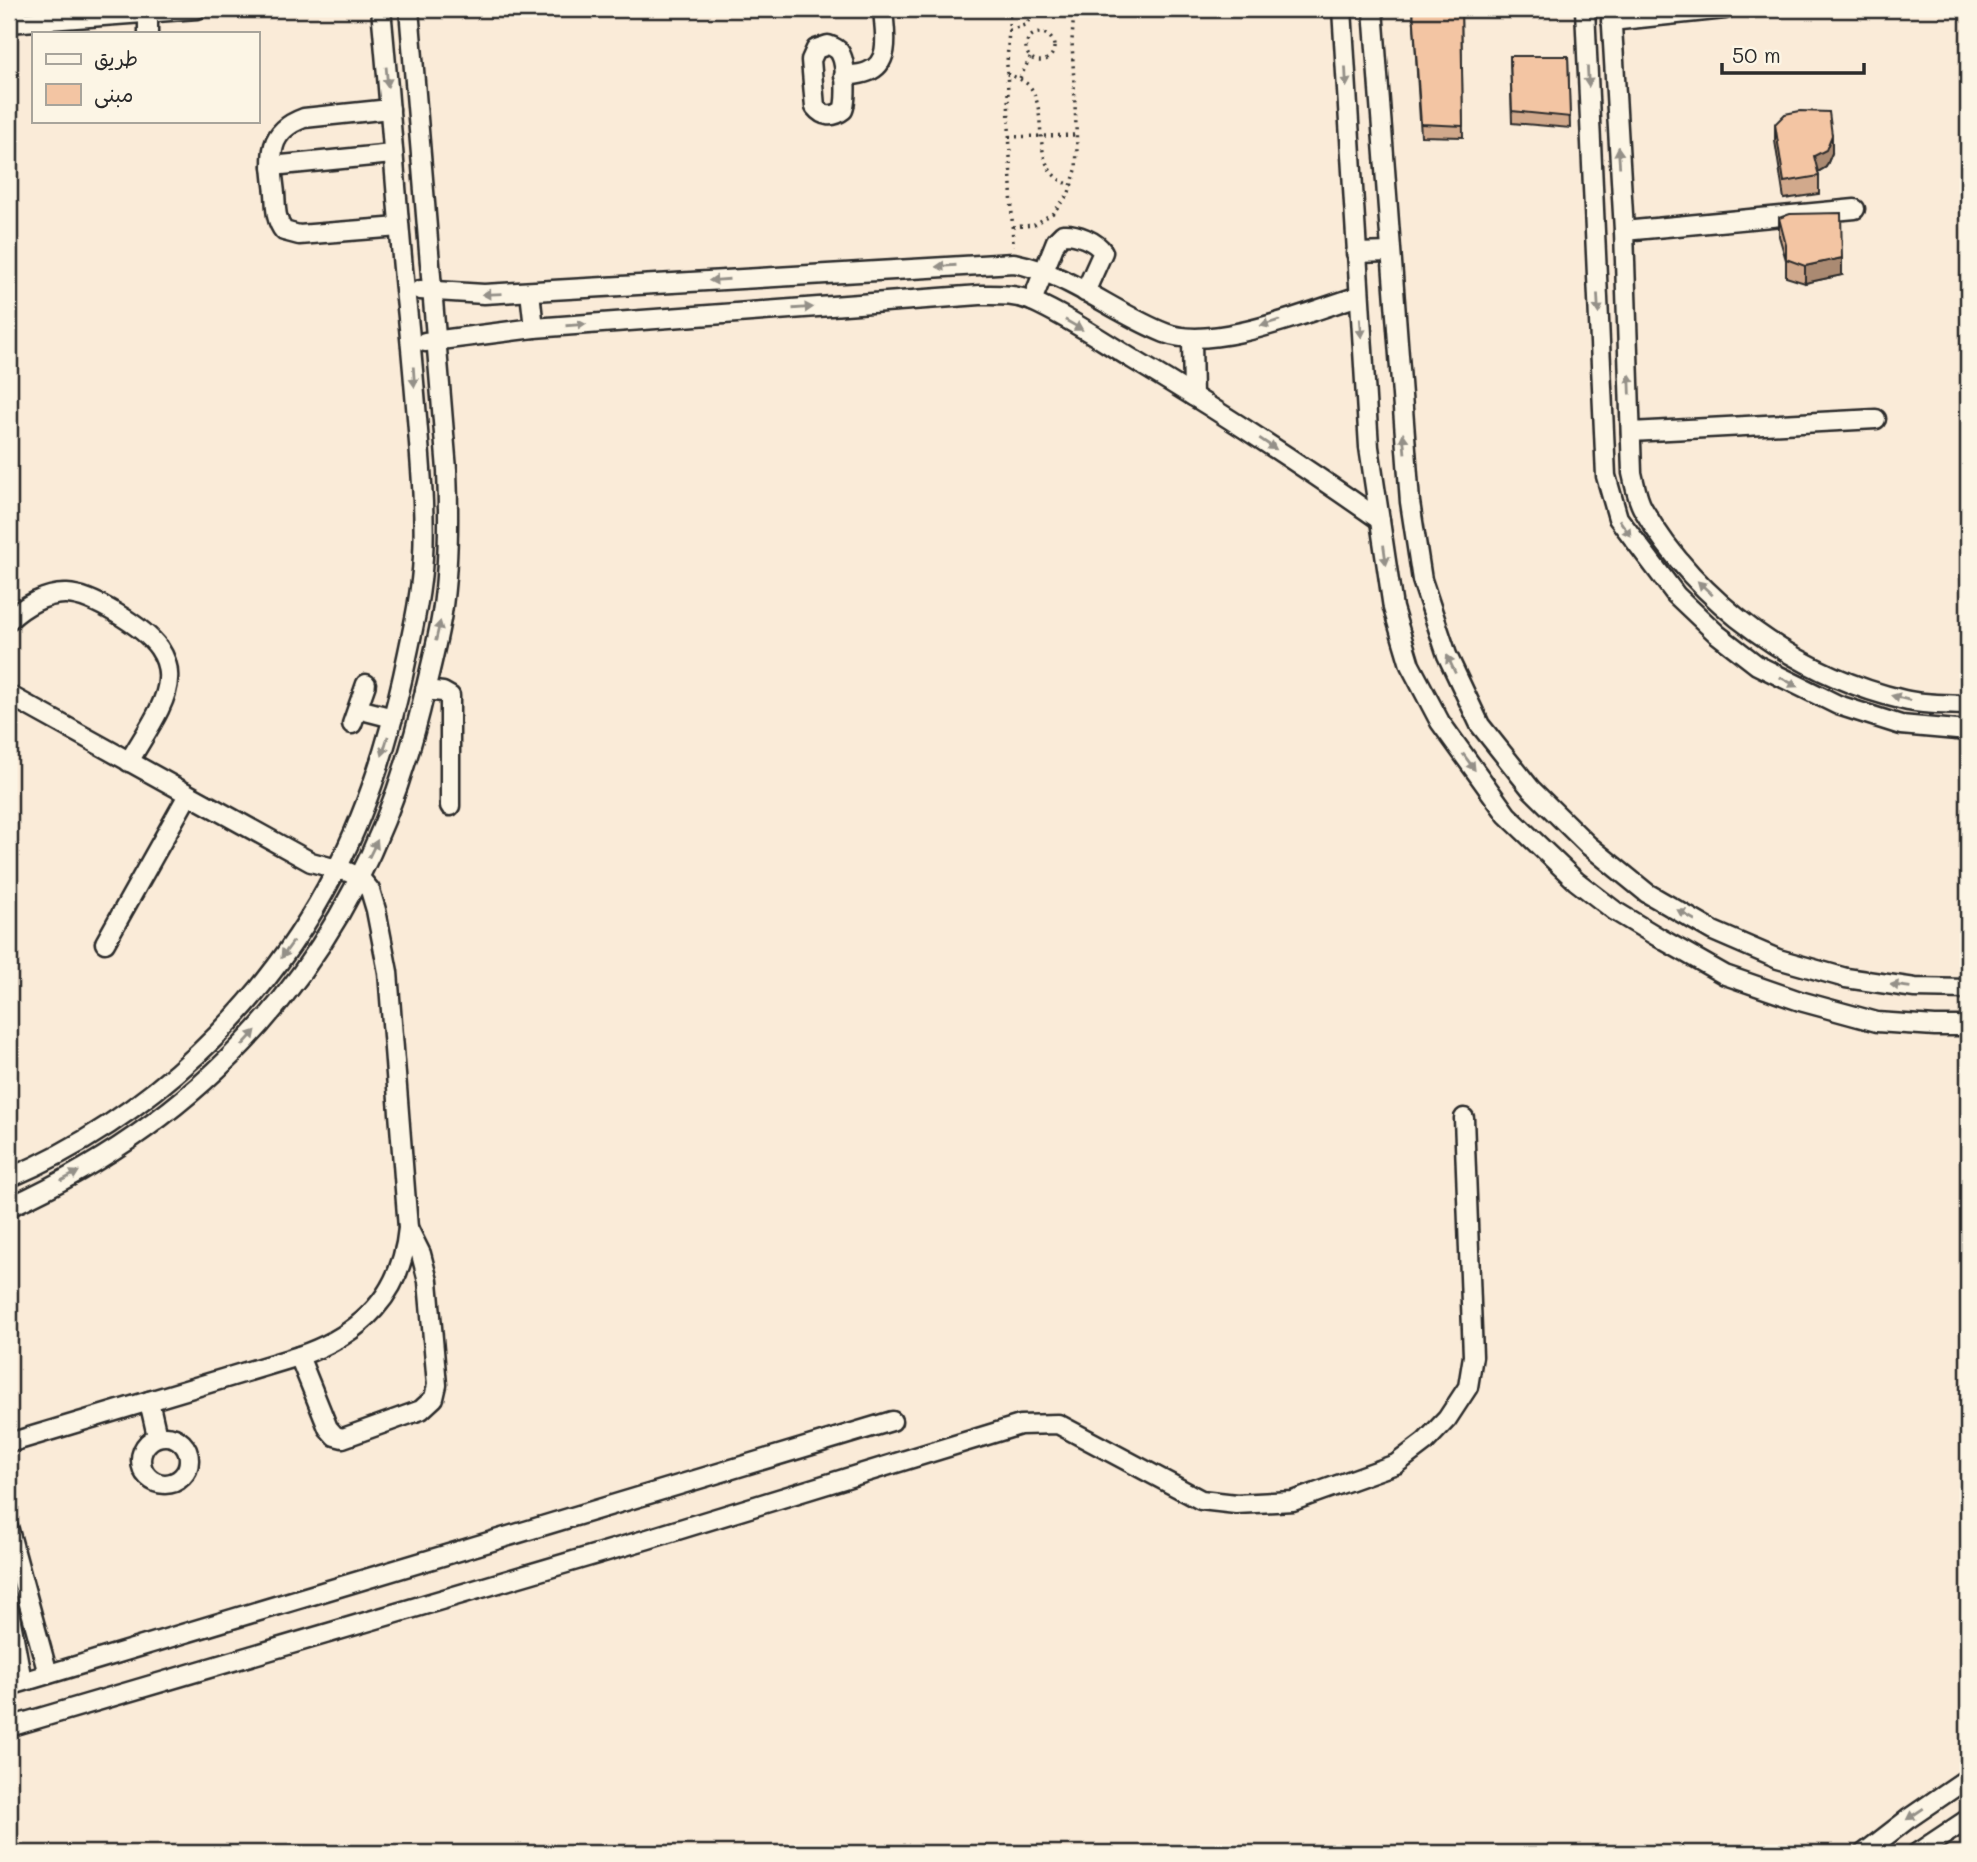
<svg xmlns="http://www.w3.org/2000/svg" width="1977" height="1862" font-family="Mali,'Playpen Sans Arabic',sans-serif">
<style>
.lines{fill:none;stroke-linecap:round;stroke-linejoin:round}
.minor-casing{stroke:#2b2b2b;stroke-width:23}
.path{stroke:#2b2b2b;stroke-width:3.5;stroke-dasharray:2 5;stroke-linecap:butt}
.minor{stroke:#fcf5e5;stroke-width:18}
.wall{fill:#d1a98c;stroke:#2b2b2b;stroke-width:2}
.shaded-wall{fill:#aa8a72;stroke:#2b2b2b;stroke-width:2}
.building{fill:#f3c5a3;stroke:#2b2b2b;stroke-width:2}
.oneway{fill:#949088}
</style>
<rect width="100%" height="100%" fill="#faebd8"/>
<filter id="ink" filterUnits="userSpaceOnUse"><feTurbulence type="fractalNoise" baseFrequency=".0143" numOctaves="2"/><feDisplacementMap in="SourceGraphic" scale="14" xChannelSelector="R" yChannelSelector="G"/><feConvolveMatrix kernelMatrix="1 2 1 2 8 2 1 2 1" color-interpolation-filters="sRGB"/></filter>
<g filter="url(#ink)">
<g class="lines">
<defs>
<g id="minor">
<polyline points="1342,9 1369,447 1393,608 1410,665 1440,722 1507,815 1576,881 1615,911 1658,937 1725,975 1800,1001 1877,1022 1935,1026 1968,1026"/>
<polyline points="1373,9 1410,502 1422,580 1447,655 1480,725 1531,789 1588,845 1647,893 1713,931 1778,959 1846,978 1915,988 1968,989"/>
<polyline points="1585,9 1606,476 1618,518 1676,595 1717,634 1757,665 1838,705 1901,725 1968,731"/>
<path d="M 1611,9 L 1624,231 L 1632,473 C 1635,485 1637,499 1643,509 C 1698,604 1798,675 1904,700 C 1924,705 1948,704 1968,705"/>
<polyline points="148,13 148,33"/>
<polyline points="1611,21 1725,9"/>
<polyline points="9,23 197,9"/>
<path d="M 828,45 C 834,47 839,49 841,55 C 846,64 847,101 843,110 C 833,118 823,117 815,107 L 811,60 L 816,49 Z"/>
<path d="M 844,76 C 851,75 860,75 867,72 C 893,63 884,29 883,9"/>
<path d="M 390,109 L 304,118 C 265,132 271,159 275,193 C 276,206 275,220 284,231 L 299,235 L 399,227"/>
<polyline points="272,166 392,154"/>
<polyline points="1624,231 1855,209"/>
<polyline points="1356,253 1390,252"/>
<path d="M 420,290 L 484,294 L 1014,263 C 1069,274 1114,313 1165,333 C 1213,352 1310,311 1359,296"/>
<polyline points="530,292 534,328"/>
<path d="M 1032,301 L 1056,241 L 1063,234 C 1076,233 1096,241 1103,252 L 1085,292"/>
<polyline points="1192,339 1193,396"/>
<path d="M 425,342 L 534,328 L 980,295 C 998,295 1015,294 1032,301 C 1068,317 1101,340 1134,360 C 1218,410 1300,464 1380,520"/>
<polyline points="1631,432 1876,419"/>
<path d="M 9,620 C 24,606 46,593 67,594 C 92,595 144,627 159,648 C 165,657 169,668 168,679 C 168,704 141,739 129,762"/>
<polyline points="425,690 443,692 450,696 450,806"/>
<path d="M 9,695 L 311,862 L 348,872 L 359,877 L 370,890 L 376,910 L 388,972 L 408,1228 C 402,1294 361,1335 299,1356 L 9,1443"/>
<polyline points="358,709 393,718"/>
<polyline points="352,724 366,684"/>
<polyline points="105,943 188,795"/>
<path d="M 9,1178 C 148,1119 266,1007 335,872 C 367,811 388,743 403,676 C 411,637 421,598 423,557 C 425,519 422,481 419,443 C 415,392 411,341 405,290 C 396,196 390,102 381,9"/>
<path d="M 9,1207 C 233,1105 371,930 425,691 C 431,665 438,639 442,613 C 449,566 449,518 447,470 L 409,9"/>
<polyline points="299,1356 328,1428 335,1436 343,1438 421,1410 434,1398 437,1385 428,1281 421,1254 408,1228"/>
<polyline points="149,1401 157,1436"/>
<circle cx="165" cy="1460" r="24"/>
<polyline points="9,1530 48,1674"/>
<polyline points="9,1611 22,1681"/>
<polyline points="9,1686 892,1421"/>
<polyline points="9,1727 648,1539 1020,1425 1058,1424 1201,1500 1236,1504 1293,1501 1396,1464 1425,1442 1447,1419 1468,1387 1473,1356 1464,1118"/>
<polyline points="1864,1853 1908,1819 1968,1778"/>
<polyline points="1917,1853 1968,1819"/>
</g>
</defs>
<!-- minor casing -->
<use href="#minor" class="minor-casing"/>
<!-- path -->
<g class="path">
<polyline points="1010,9 1007,64 1013,247"/>
<polyline points="1009,30 1025,25 1038,9"/>
<circle cx="1040" cy="47" r="14"/>
<path d="M 1007,74 C 1016,77 1026,81 1031,88 C 1050,117 1027,173 1072,185"/>
<polyline points="1020,78 1030,58"/>
<polyline points="1009,137 1075,135"/>
<polyline points="1013,227 1034,225 1053,213 1069,193 1076,170 1077,148 1072,41 1074,9"/>
</g>
<!-- minor -->
<use href="#minor" class="minor"/>
</g>
<!-- wall -->
<g class="wall">
<polygon points="1413,9 1461,9 1463,137 1421,136"/>
<polygon points="1510,56 1568,56 1570,128 1512,123"/>
<polygon points="1775,124 1832,153 1826,167 1818,172 1819,176 1819,194 1784,199 1775,141"/>
<polygon points="1779,218 1842,275 1805,283 1786,277 1786,260 1779,236"/>
</g>
<!-- shaded-wall -->
<g class="shaded-wall">
<polygon points="1832,135 1832,153 1826,167 1814,174 1814,156"/>
<polygon points="1842,258 1842,275 1805,283 1805,266"/>
</g>
<!-- building -->
<g class="building">
<polygon points="1413,9 1461,9 1463,126 1421,124"/>
<polygon points="1510,56 1568,56 1570,117 1512,111"/>
<polygon points="1800,111 1829,112 1832,135 1826,150 1814,156 1819,176 1784,182 1775,124 1785,114"/>
<polygon points="1841,213 1842,258 1805,266 1786,259 1786,245 1779,218 1790,214"/>
</g>
<!-- one-way arrows -->
<defs><path id="oneway-solid" d="M-6-.8H1V-3.2L6.5 0L1 3.2V.8H-6Z" transform="scale(1.75)"/></defs>
<g class="oneway">
<use href="#oneway-solid" transform="translate(387 77) rotate(85)"/>
<use href="#oneway-solid" transform="translate(1346 77) rotate(87)"/>
<use href="#oneway-solid" transform="translate(1588 77) rotate(87)"/>
<use href="#oneway-solid" transform="translate(1619 157) rotate(-94)"/>
<use href="#oneway-solid" transform="translate(946 266) rotate(176)"/>
<use href="#oneway-solid" transform="translate(719 280) rotate(176)"/>
<use href="#oneway-solid" transform="translate(492 294) rotate(178)"/>
<use href="#oneway-solid" transform="translate(1598 304) rotate(87)"/>
<use href="#oneway-solid" transform="translate(803 308) rotate(-4)"/>
<use href="#oneway-solid" transform="translate(1270 323) rotate(163)"/>
<use href="#oneway-solid" transform="translate(576 325) rotate(-4)"/>
<use href="#oneway-solid" transform="translate(1074 325) rotate(30)"/>
<use href="#oneway-solid" transform="translate(1361 328) rotate(86)"/>
<use href="#oneway-solid" transform="translate(414 377) rotate(86)"/>
<use href="#oneway-solid" transform="translate(1630 384) rotate(-92)"/>
<use href="#oneway-solid" transform="translate(1404 443) rotate(-95)"/>
<use href="#oneway-solid" transform="translate(1268 444) rotate(34)"/>
<use href="#oneway-solid" transform="translate(1625 528) rotate(55)"/>
<use href="#oneway-solid" transform="translate(1385 555) rotate(82)"/>
<use href="#oneway-solid" transform="translate(1705 588) rotate(-137)"/>
<use href="#oneway-solid" transform="translate(438 631) rotate(-77)"/>
<use href="#oneway-solid" transform="translate(1451 664) rotate(-115)"/>
<use href="#oneway-solid" transform="translate(1789 682) rotate(28)"/>
<use href="#oneway-solid" transform="translate(1901 698) rotate(-166)"/>
<use href="#oneway-solid" transform="translate(385 746) rotate(107)"/>
<use href="#oneway-solid" transform="translate(1469 762) rotate(54)"/>
<use href="#oneway-solid" transform="translate(373 849) rotate(-64)"/>
<use href="#oneway-solid" transform="translate(1686 915) rotate(-150)"/>
<use href="#oneway-solid" transform="translate(287 950) rotate(126)"/>
<use href="#oneway-solid" transform="translate(1900 986) rotate(-172)"/>
<use href="#oneway-solid" transform="translate(249 1038) rotate(-48)"/>
<use href="#oneway-solid" transform="translate(70 1176) rotate(-28)"/>
<use href="#oneway-solid" transform="translate(1915 1814) rotate(146)"/>
</g>
</g>
<!-- margin -->
<rect width="1977" height="1862" fill="none" stroke="#fcf5e5" stroke-width="35"/>
<rect x="18" y="18" width="1942" height="1827" fill="none" stroke="#2b2b2b" stroke-width="2.5" filter="url(#ink)"/>
<!-- legend -->
<rect x="32" y="32" width="228" height="91" fill="#fcf5e5" stroke="#a8a49b" stroke-width="2"/>
<rect x="46" y="54" width="35" height="10" fill="#fcf5e5" stroke="#a8a49b" stroke-width="2"/>
<text x="94" y="66" font-size="21" fill="#2b2b2b">طريق</text>
<rect x="46" y="84" width="35" height="21" fill="#f3c5a3" stroke="#a8a49b" stroke-width="2"/>
<text x="94" y="102" font-size="21" fill="#2b2b2b">مبنى</text>
<!-- scale -->
<path d="M1722 63v10h142v-10" fill="none" stroke="#2b2b2b" stroke-width="3.5"/>
<text x="1732" y="63" font-size="21" fill="#2b2b2b" stroke="#fcf5e5" stroke-width="5" paint-order="stroke">50 m</text>
</svg>
